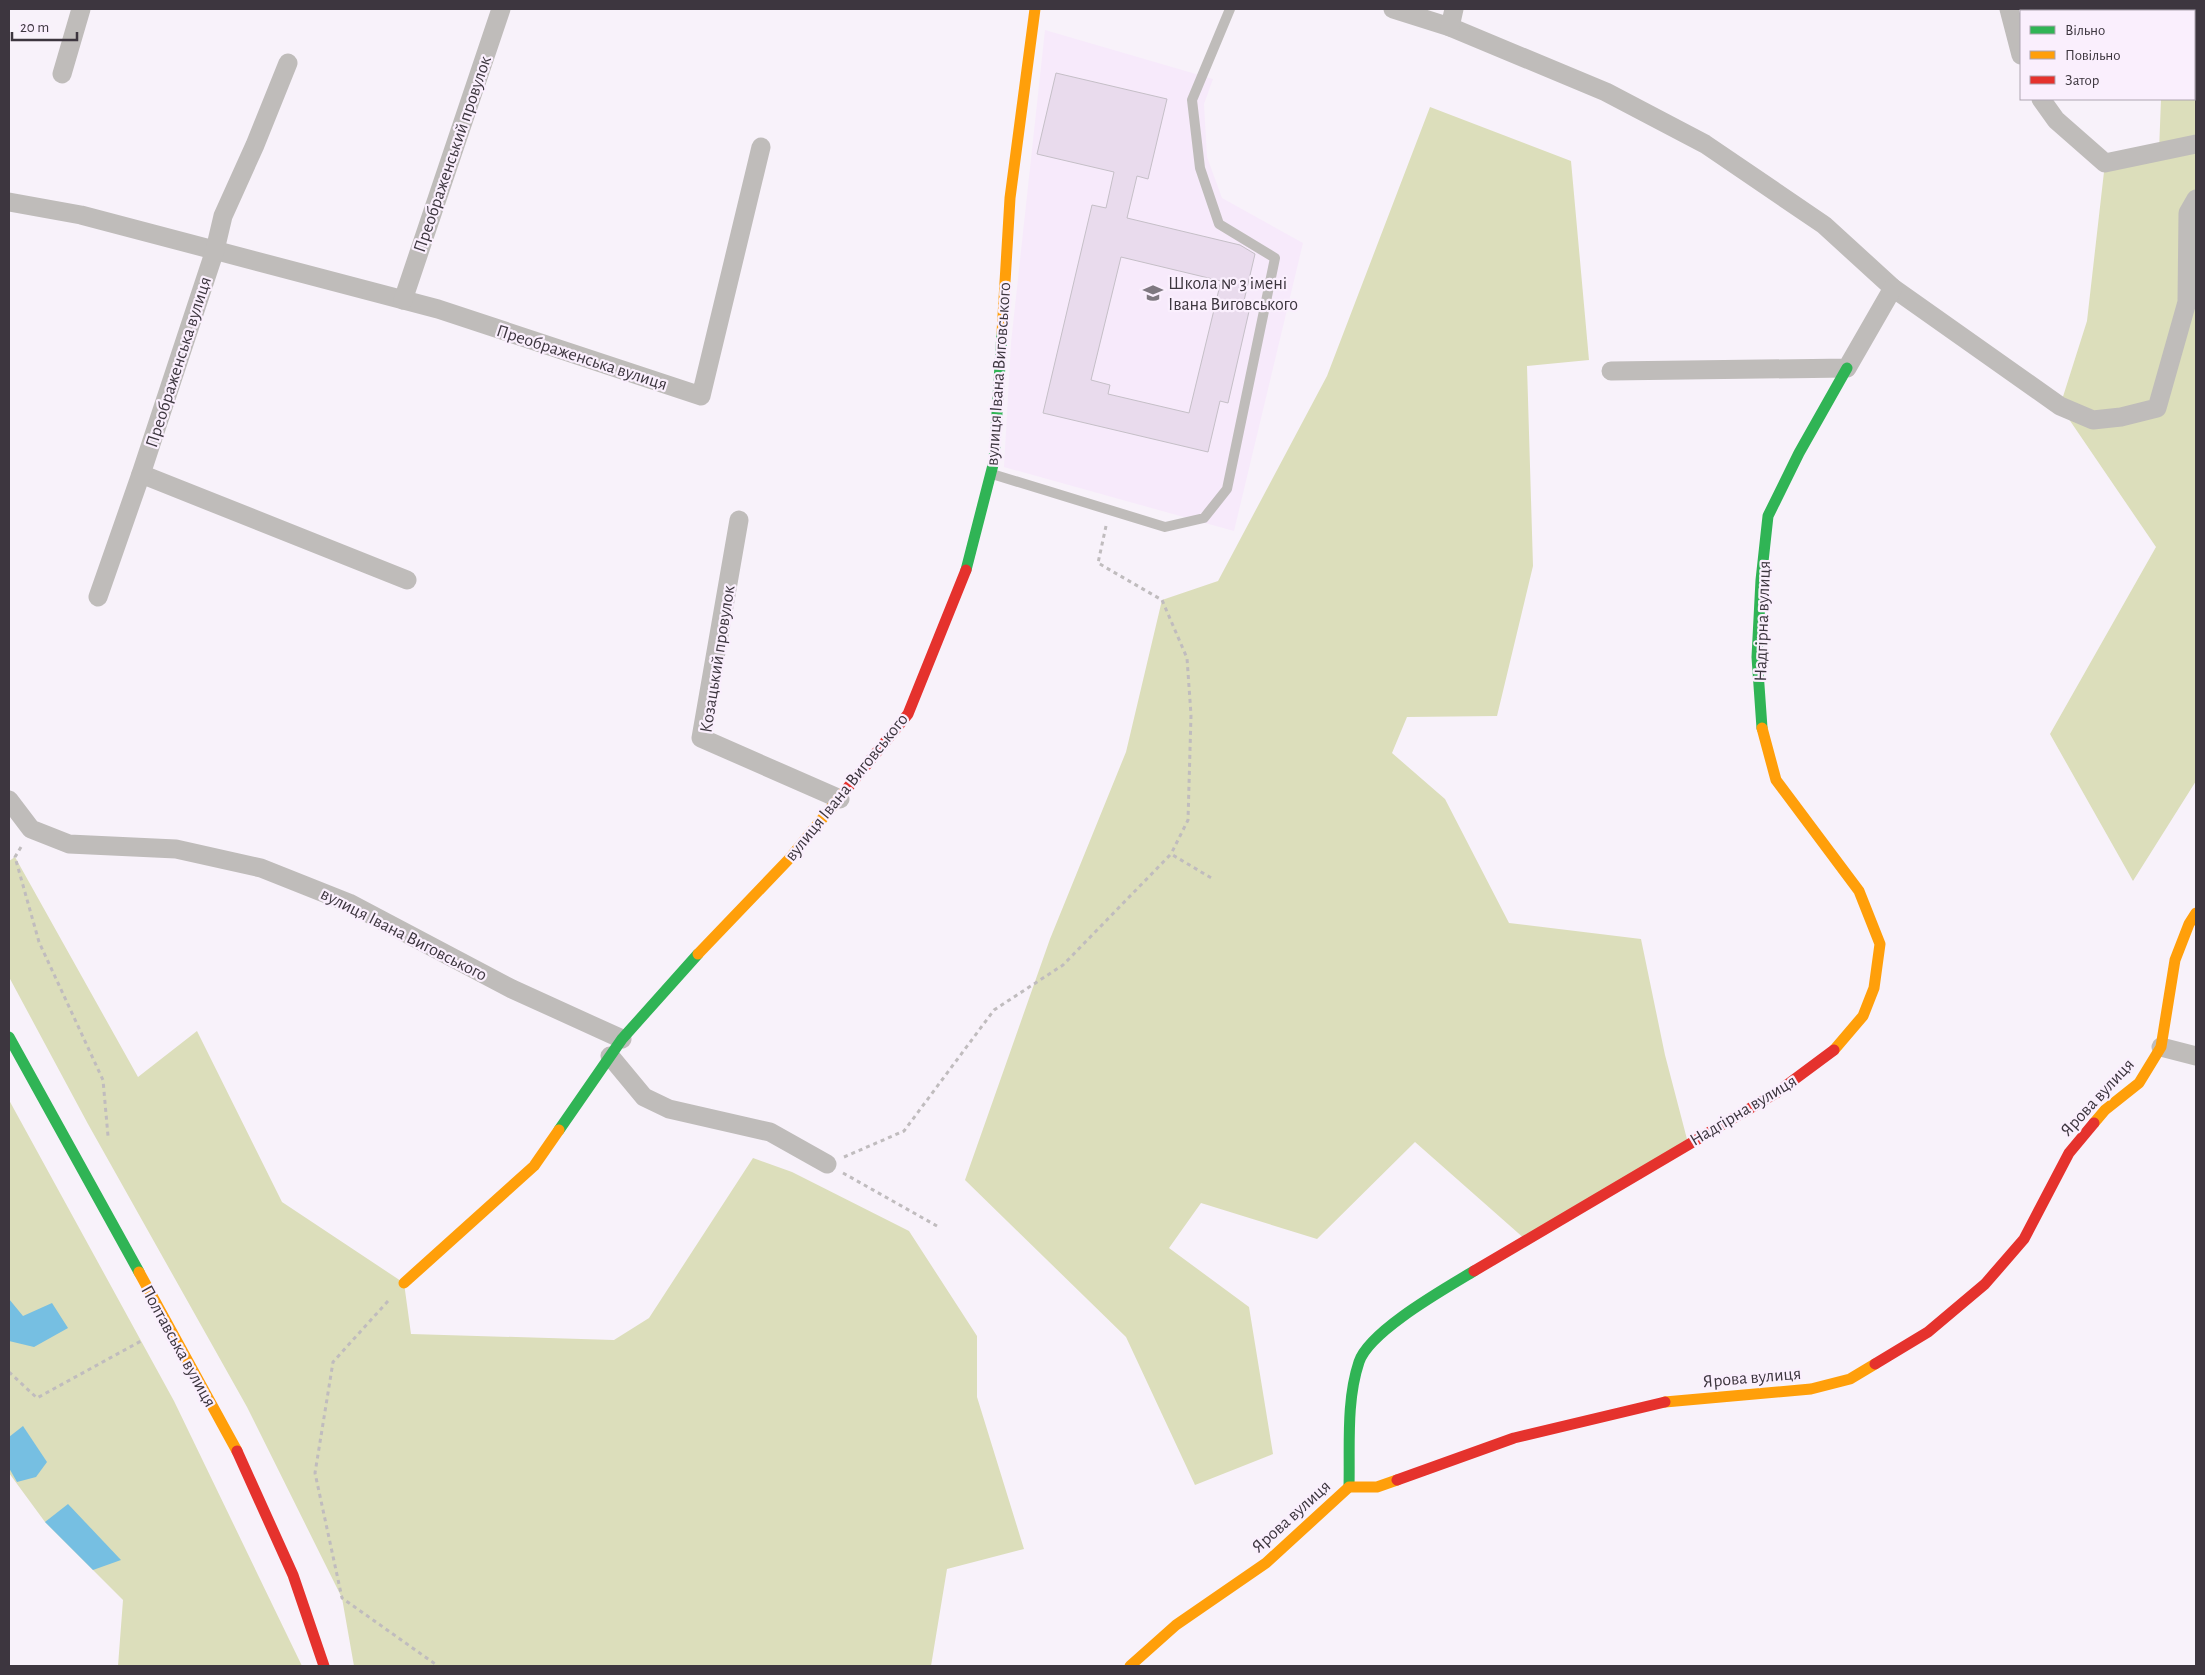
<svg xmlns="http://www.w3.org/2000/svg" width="2205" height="1675" font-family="'Alegreya Sans',sans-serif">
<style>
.built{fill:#f7eafb}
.green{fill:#dcdebb}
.water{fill:#76bfe2}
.building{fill:#e9dbed;stroke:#c5bfc7;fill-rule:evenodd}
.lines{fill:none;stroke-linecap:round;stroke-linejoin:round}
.path{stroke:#c0bcbe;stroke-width:3;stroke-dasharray:4 4;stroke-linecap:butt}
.lane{stroke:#bfbcba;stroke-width:10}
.street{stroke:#bfbcba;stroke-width:19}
.fast{stroke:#30b455;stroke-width:11}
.slow{stroke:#ff9f0a;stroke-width:11}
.jam{stroke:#e5322d;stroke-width:11}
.labels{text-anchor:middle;stroke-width:4.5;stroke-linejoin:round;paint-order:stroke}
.street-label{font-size:18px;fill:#3d363f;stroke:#faeffd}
.poi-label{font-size:18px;fill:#3d363f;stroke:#faeffd;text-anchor:start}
</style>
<rect width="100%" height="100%" fill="#f8f2fa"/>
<!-- built -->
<polygon class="built" points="1045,30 1213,79 1204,104 1207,157 1222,198 1303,243 1234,531 1004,467 1011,343"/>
<!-- green -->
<g class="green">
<polygon points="2164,9 2196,9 2196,781 2133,881 2050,734 2156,547 2060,406 2087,321 2105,163 2159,152 2161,99 2194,99 2194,11 2164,11"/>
<polygon points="1430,107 1571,161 1589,360 1527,366 1533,566 1497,716 1407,717 1392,753 1445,799 1509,923 1641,939 1665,1055 1688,1143 1526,1240 1415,1142 1317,1239 1201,1203 1169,1248 1249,1307 1273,1454 1195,1485 1126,1337 965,1180 1050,939 1126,752 1162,600 1218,581 1327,376"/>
<polygon points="15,857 138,1077 197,1031 282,1202 404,1283 411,1334 614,1340 649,1318 753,1158 792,1172 909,1231 977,1336 977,1397 1024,1549 947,1569 931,1666 354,1666 342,1598 247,1407 88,1124 9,977 9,861"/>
<polygon points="9,1100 174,1401 302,1666 118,1666 123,1600 45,1522 9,1473"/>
</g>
<!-- water -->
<g class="water">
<polygon points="9,1299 23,1316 52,1303 68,1328 34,1347 9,1341"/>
<polygon points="23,1426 47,1462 36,1477 17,1482 9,1468 9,1437"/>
<polygon points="68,1504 121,1560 93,1570 45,1522"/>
</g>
<!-- building -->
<path class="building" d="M 1056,73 L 1167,99 L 1148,179 L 1137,176 L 1127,218 L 1240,245 L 1255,254 L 1243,305 L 1250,307 L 1228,403 L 1220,401 L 1208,452 L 1043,413 L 1092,205 L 1106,208 L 1114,172 L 1037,154 ZM 1121,257 L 1221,281 L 1189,413 L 1108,394 L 1110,385 L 1091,380 Z"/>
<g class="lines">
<!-- path -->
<g class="path">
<polyline points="1106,526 1098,563 1162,600 1187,658 1191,715 1188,820 1171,854"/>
<polyline points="21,847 15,857 39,942 103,1080 108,1136"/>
<polyline points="844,1157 904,1131 994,1010 1063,965 1171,854 1213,879"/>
<polyline points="843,1173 937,1226"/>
<polyline points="388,1301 333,1362 315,1473 342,1598 438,1666"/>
<polyline points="9,1372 37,1398 141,1341"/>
</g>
<!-- lane -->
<polyline class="lane" points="992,474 1165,527 1204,518 1227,489 1275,258 1219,224 1200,168 1192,100 1230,9"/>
<!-- street -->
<g class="street">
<polyline points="1393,9 1450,27 1606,92 1705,144 1824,225 1893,288 2060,406 2093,420 2121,417 2157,408 2187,302 2188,213 2196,199"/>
<polyline points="2009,9 2021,55"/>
<polyline points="1450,27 1454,9"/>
<polyline points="62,74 81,9"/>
<polyline points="2041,99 2056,120 2105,163 2196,144"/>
<polyline points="9,202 81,215 438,309 701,396 761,147"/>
<polyline points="403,300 501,9"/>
<polyline points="1611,371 1847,368 1893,288"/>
<polyline points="141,474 407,580"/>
<polyline points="739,520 701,738 840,799"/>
<polyline points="98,597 141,474 215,250 223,216 255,145 288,63"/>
<polyline points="9,800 31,829 69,844 176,849 261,868 349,903 512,989 622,1039"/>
<polyline points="2161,1047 2196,1056"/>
<polyline points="610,1056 644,1097 669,1109 770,1132 827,1164"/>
</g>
<!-- fast -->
<g class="fast">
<polyline points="966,570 994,461 1002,333"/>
<polyline points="1762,728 1757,657 1761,580 1768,516 1799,453 1847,368"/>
<polyline points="9,1037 139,1272"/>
<polyline points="559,1130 622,1039 698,954"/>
<path d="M 1349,1487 C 1350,1446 1346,1401 1359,1362 C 1369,1331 1446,1288 1474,1271"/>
</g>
<!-- slow -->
<g class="slow">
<polyline points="1002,333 1010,198 1035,9"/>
<polyline points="1762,728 1776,780 1859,891 1880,944 1874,988 1863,1016 1834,1050"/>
<polyline points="698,954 790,858 845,791"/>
<polyline points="2094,1123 2105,1110 2139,1083 2161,1047 2175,960 2189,924 2196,913"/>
<polyline points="139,1272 237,1451"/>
<polyline points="404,1283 534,1166 559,1130"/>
<polyline points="1665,1402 1811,1389 1850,1379 1875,1364"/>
<polyline points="1130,1666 1176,1625 1266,1563 1349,1487 1377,1487 1397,1480"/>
</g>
<!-- jam -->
<g class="jam">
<polyline points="845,791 908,714 966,570"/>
<polyline points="1474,1271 1776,1093 1834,1050"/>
<polyline points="1875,1364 1928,1332 1985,1284 2024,1239 2069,1153 2094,1123"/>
<polyline points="237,1451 293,1575 324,1666"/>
<polyline points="1397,1480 1514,1438 1665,1402"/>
</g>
</g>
<!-- icons -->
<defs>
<symbol id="school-bare" viewBox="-9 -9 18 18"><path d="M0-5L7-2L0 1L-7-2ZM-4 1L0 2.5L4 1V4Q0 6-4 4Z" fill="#7e7880" stroke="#faeffd" stroke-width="2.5" paint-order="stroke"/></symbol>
</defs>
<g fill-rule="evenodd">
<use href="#school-bare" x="1139" y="279" width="28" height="28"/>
</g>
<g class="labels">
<!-- street labels -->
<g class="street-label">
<text transform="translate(452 154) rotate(-71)" y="6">Преображенський провулок</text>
<text transform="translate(582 357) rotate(18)" y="6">Преображенська вулиця</text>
<text transform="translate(178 362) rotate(-72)" y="6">Преображенська вулиця</text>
<text transform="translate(998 374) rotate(-86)" y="6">вулиця Івана Виговського</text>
<text transform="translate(1762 621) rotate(-88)" y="6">Надгірна вулиця</text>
<text transform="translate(717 659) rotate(-81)" y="6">Козацький провулок</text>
<text transform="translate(846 787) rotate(-51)" y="6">вулиця Івана Виговського</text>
<text transform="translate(404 934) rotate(27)" y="6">вулиця Івана Виговського</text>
<text transform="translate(2097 1097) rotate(-47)" y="6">Ярова вулиця</text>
<text transform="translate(1743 1110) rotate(-31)" y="6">Надгірна вулиця</text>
<text transform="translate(179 1346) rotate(61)" y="6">Полтавська вулиця</text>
<text transform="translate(1752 1377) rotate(-5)" y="6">Ярова вулиця</text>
<text transform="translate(1291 1516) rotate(-42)" y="6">Ярова вулиця</text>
</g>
<!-- poi labels -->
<g class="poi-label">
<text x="1168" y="289">Школа № 3 імені<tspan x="1168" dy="21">Івана Виговського</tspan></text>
</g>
</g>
<!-- border -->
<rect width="2205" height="1675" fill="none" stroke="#3d363f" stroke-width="20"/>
<!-- legend -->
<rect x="2020" y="10" width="175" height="90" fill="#faeffd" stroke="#aea5b1"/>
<rect x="2030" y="26" width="25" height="8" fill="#30b455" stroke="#aea5b1"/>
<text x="2065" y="35" font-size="15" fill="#3d363f">Вільно</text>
<rect x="2030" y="51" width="25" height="8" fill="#ff9f0a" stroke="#aea5b1"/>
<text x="2065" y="60" font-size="15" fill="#3d363f">Повільно</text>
<rect x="2030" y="76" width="25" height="8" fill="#e5322d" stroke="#aea5b1"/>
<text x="2065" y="85" font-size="15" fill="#3d363f">Затор</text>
<!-- scale -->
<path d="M12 32v8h65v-8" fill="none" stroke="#3d363f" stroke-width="2.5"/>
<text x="20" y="32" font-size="15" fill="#3d363f" stroke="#faeffd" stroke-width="4" paint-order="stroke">20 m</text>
</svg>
